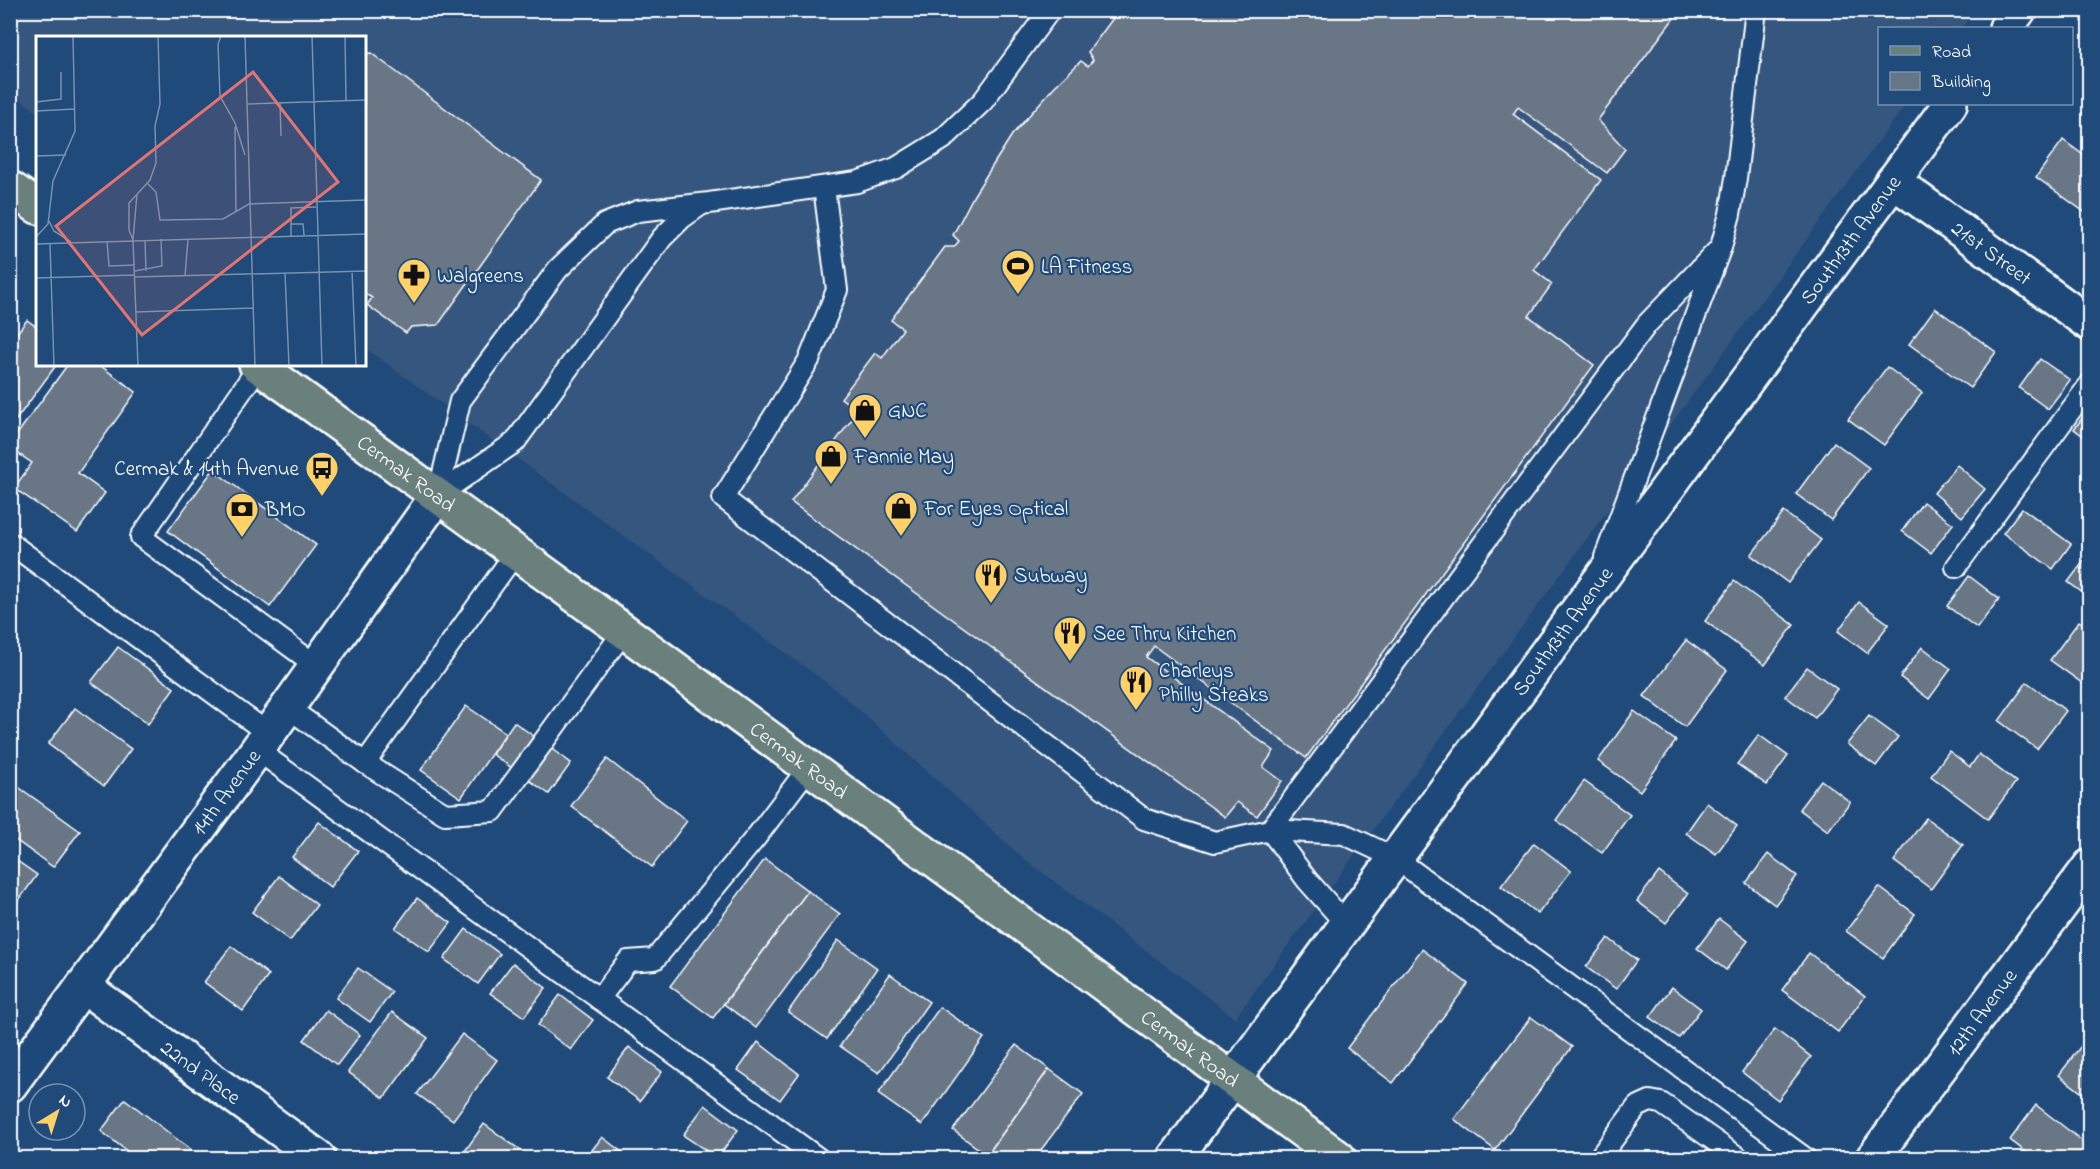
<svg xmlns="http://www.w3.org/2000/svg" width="2100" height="1169" font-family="'Indie Flower',sans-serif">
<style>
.built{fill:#35577e}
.building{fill:#677686;stroke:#fff;stroke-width:1.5}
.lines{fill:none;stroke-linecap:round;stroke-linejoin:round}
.lane-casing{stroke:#fff;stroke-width:24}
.street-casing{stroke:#fff;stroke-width:38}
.primary-casing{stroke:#fff;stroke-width:38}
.lane{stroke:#1f4a7a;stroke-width:20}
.street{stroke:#1f4a7a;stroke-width:33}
.primary{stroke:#6a807d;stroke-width:33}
.labels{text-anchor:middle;stroke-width:4.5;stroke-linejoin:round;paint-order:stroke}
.street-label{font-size:21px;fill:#fff;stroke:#1f4a7a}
.poi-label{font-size:21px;fill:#fff;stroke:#1f4a7a;text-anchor:start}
.inset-road{fill:none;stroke:#7992af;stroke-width:1.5}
.view{fill:#e47373;fill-opacity:0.15;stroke:#e47373;stroke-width:3}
.inset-edge{fill:none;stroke:#fff;stroke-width:3}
</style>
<rect width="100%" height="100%" fill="#1f4a7a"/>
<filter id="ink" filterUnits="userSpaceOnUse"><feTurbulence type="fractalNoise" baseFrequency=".0167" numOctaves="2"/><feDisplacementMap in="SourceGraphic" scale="12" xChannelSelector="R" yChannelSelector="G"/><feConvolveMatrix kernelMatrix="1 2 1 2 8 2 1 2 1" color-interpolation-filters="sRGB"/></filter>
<g filter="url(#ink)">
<!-- built -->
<polygon class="built" points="11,10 1974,11 1961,28 1880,28 1880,104 1906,104 1235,1018 1022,857 838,691 365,348 364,38 38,38 37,112 11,92"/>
<!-- building -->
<g class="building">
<polygon points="1119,10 1680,10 1598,120 1625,149 1607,173 1518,107 1513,114 1601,180 1534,270 1552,284 1529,316 1594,365 1306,758 1154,646 1146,657 1274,751 1263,767 1282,781 1257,816 1237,802 1225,817 791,502 858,411 841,398 875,353 882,358 903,329 891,320 945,247 954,247 959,241 953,235 974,195 1012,135 1054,87 1081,61 1088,66 1093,60 1088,52"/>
<polygon points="371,53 541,180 438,325 411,327 406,333 367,305 372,298 364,293 364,54"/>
<polygon points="2090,105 2090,117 2083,113"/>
<polygon points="2063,140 2090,160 2090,216 2036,177"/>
<polygon points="1935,308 1996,352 1970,388 1909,344"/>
<polygon points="27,320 38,328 38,364 57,364 10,428 10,342"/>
<polygon points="2040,359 2070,380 2048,409 2019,388"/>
<polygon points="68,364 98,364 136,392 78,473 105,493 77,532 14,488 32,463 10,448 10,444"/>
<polygon points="1887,367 1922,393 1884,445 1848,419"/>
<polygon points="2090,408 2090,441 2074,429"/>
<polygon points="1834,442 1869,468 1831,520 1796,494"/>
<polygon points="1957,465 1985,489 1962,517 1934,493"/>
<polygon points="213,470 316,545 270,607 168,531"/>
<polygon points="1923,502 1953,524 1931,553 1902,531"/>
<polygon points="2022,508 2071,544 2053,569 2003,533"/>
<polygon points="1784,512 1821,540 1788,583 1751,555"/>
<polygon points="2090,553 2090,598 2068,582"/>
<polygon points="1969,576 1999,599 1977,628 1947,606"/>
<polygon points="1734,581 1794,625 1765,665 1705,621"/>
<polygon points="1859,602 1889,624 1867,653 1838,631"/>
<polygon points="2079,621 2090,629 2089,688 2050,660"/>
<polygon points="1686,640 1727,670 1685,727 1644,696"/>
<polygon points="118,647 174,688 148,724 91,682"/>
<polygon points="1922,647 1951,669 1929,699 1900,677"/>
<polygon points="1807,667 1837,689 1815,718 1785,696"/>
<polygon points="2027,682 2066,711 2037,749 1999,721"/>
<polygon points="466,706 506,733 461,798 421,770"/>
<polygon points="75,708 131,749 104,786 48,744"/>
<polygon points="1634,711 1676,741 1640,791 1598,761"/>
<polygon points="1869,716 1898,737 1876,766 1847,744"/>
<polygon points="514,722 571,763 549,794 492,754"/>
<polygon points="1759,735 1788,756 1767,785 1737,764"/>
<polygon points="1949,751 1970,767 1979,754 2016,782 1988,819 1931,776"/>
<polygon points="607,759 687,821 652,867 571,806"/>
<polygon points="1821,780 1850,802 1828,831 1799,809"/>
<polygon points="10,781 80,831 53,867 10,836"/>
<polygon points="1584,781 1630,815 1602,853 1556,820"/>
<polygon points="1707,803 1737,826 1716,854 1686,833"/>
<polygon points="1926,818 1963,845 1931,889 1894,861"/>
<polygon points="319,822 358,851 330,887 292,857"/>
<polygon points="1534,843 1571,871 1538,914 1501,886"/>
<polygon points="1768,854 1797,876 1775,905 1746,883"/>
<polygon points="10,856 37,875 11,911 10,911"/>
<polygon points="765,859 808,891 713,1018 670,986"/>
<polygon points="1659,872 1688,894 1666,923 1637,901"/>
<polygon points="279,876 317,905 290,941 252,912"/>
<polygon points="1879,887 1915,914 1883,958 1846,931"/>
<polygon points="808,891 840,914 756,1028 724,1004"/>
<polygon points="417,898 451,923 429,952 395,928"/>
<polygon points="1719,919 1748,941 1726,970 1697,948"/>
<polygon points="466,929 500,954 478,984 444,959"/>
<polygon points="1608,938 1637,960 1616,989 1586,967"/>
<polygon points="838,940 877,968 827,1039 788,1012"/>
<polygon points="231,946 269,975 243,1011 204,982"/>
<polygon points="1422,949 1468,984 1393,1083 1347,1048"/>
<polygon points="1809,953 1865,996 1838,1032 1782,990"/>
<polygon points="513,963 546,988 524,1017 490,993"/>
<polygon points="358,968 392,992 370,1022 336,998"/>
<polygon points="890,974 929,1002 879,1073 840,1046"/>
<polygon points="1672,987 1701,1009 1679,1038 1650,1017"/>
<polygon points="560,995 593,1020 571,1050 538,1025"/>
<polygon points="940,1007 984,1038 922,1125 878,1094"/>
<polygon points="326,1010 360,1035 337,1065 304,1040"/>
<polygon points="392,1012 428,1038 384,1098 348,1072"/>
<polygon points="1531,1017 1572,1047 1495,1150 1454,1119"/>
<polygon points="1775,1029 1811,1057 1778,1100 1742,1072"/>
<polygon points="462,1034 497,1060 453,1120 417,1094"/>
<polygon points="758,1042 799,1074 780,1100 738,1070"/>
<polygon points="2084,1042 2090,1046 2090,1099 2059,1075"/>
<polygon points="1016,1045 1049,1069 987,1155 953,1130"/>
<polygon points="629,1047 662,1072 640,1101 607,1077"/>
<polygon points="1049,1069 1083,1094 1035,1158 985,1158"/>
<polygon points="125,1099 191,1150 184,1158 136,1158 101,1131"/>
<polygon points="705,1105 738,1130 717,1158 683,1135"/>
<polygon points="2036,1105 2090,1147 2090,1158 2034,1158 2010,1140"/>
<polygon points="484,1124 527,1155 525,1158 460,1158"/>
<polygon points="602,1137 630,1158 586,1158"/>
</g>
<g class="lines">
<defs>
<g id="lane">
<polyline points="824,187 837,290 809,360 723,498 1144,819 1215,842 1270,830 1344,834 1395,858 1805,1158"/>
<polyline points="259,366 141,537 317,666"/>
<polyline points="438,495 460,401 558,269 605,224 638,211 709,203 857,182 896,168 943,139 983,101 1050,10"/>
<polyline points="438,495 515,442 662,238 682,218 702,204"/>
<polyline points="10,543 269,734"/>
<polyline points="1605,557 1721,247 1730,214 1736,178 1756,10"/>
<polyline points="1956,567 2090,384"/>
<polyline points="287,707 365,763 445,814 493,811 624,631"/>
<polyline points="257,750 818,1158"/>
<polyline points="365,763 516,552"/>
<polyline points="1270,830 1647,324 1721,247"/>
<polyline points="1270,830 1307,880 1346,924"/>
<polyline points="599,999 628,961 655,959 757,836 809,767"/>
<polyline points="1599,1158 1637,1107 1650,1101 1661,1103 1739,1158"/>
</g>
<g id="street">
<polyline points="2006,28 2019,10"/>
<path id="s1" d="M 1893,181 L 2090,324"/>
<path id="s2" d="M 83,986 L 319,1158"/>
<path id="s3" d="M 10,1085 L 257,750 L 438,495"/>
<path id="s4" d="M 1175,1158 L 1950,104"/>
<path id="s5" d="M 1873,1158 L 2090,866"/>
</g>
<g id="primary">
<polyline points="10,188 38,207"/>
<path id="s6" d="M 256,364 L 624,631 L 1339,1158"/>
</g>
</defs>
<!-- lane casing -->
<use href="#lane" class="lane-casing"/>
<!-- street casing -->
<use href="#street" class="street-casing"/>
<!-- primary casing -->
<use href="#primary" class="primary-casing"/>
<!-- lane -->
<use href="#lane" class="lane"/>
<!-- street -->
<use href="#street" class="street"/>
<!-- primary -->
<use href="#primary" class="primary"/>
</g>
</g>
<!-- icons -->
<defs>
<symbol id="stadium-pin" viewBox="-11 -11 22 30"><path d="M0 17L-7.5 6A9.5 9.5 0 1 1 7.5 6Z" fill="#ffd166" stroke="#1f4a7a"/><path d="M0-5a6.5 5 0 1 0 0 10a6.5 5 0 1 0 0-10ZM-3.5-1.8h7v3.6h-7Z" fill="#111"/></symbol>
<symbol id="pharmacy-pin" viewBox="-11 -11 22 30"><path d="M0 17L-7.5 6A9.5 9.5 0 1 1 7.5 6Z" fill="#ffd166" stroke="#1f4a7a"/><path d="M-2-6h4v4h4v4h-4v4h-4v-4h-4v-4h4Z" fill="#111"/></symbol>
<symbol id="shop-pin" viewBox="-11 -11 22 30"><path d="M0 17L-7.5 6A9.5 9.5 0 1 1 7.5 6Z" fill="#ffd166" stroke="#1f4a7a"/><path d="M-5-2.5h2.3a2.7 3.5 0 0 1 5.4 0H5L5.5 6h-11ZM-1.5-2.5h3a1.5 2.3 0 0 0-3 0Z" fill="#111"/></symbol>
<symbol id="bus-pin" viewBox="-11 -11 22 30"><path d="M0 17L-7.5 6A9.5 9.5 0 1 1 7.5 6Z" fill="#ffd166" stroke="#1f4a7a"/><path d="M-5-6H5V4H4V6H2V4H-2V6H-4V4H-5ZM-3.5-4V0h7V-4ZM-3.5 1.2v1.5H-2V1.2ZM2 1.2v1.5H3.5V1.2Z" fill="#111"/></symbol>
<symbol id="bank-pin" viewBox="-11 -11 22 30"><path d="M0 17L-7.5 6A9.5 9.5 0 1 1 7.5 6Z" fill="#ffd166" stroke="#1f4a7a"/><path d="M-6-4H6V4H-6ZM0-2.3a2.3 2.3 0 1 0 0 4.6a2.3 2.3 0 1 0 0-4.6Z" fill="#111"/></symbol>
<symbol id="restaurant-pin" viewBox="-11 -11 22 30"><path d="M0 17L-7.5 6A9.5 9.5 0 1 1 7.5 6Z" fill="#ffd166" stroke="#1f4a7a"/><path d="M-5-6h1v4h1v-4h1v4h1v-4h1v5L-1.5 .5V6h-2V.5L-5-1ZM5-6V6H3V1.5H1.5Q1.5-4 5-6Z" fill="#111"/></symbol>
</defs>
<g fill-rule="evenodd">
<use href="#stadium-pin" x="999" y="247" width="38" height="52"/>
<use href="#pharmacy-pin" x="395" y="256" width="38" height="52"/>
<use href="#shop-pin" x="846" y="391" width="38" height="52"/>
<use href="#shop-pin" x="812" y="437" width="38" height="52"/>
<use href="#bus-pin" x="303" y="449" width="38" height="52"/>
<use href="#shop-pin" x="882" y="489" width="38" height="52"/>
<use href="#bank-pin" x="223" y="490" width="38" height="52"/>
<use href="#restaurant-pin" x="972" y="556" width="38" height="52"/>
<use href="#restaurant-pin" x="1051" y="614" width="38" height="52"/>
<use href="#restaurant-pin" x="1117" y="663" width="38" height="52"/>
</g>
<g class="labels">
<!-- street labels -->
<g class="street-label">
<text dy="7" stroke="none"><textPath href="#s4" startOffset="1140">South13th Avenue</textPath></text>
<text dy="7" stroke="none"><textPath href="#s1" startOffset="122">21st Street</textPath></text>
<text dy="7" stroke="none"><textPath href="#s6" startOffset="186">Cermak Road</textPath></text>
<text dy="7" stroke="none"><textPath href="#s4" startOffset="654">South13th Avenue</textPath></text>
<text dy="7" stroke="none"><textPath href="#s6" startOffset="672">Cermak Road</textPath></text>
<text dy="7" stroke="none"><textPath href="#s3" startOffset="364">14th Avenue</textPath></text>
<text dy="7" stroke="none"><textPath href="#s5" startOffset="182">12th Avenue</textPath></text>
<text dy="7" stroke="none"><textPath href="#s6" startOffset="1158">Cermak Road</textPath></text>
<text dy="7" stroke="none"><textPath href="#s2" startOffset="146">22nd Place</textPath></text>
</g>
<!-- poi labels -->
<g class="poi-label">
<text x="1041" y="273">LA Fitness</text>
<text x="437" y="282">Walgreens</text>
<text x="888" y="417">GNC</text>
<text x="854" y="463">Fannie May</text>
<text x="299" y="475" text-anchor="end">Cermak &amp; 14th Avenue</text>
<text x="924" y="515">For Eyes Optical</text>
<text x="265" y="516">BMO</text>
<text x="1014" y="582">Subway</text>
<text x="1093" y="640">See Thru Kitchen</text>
<text x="1159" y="677">Charleys<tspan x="1159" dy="24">Philly Steaks</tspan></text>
</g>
</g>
<!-- overview -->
<g transform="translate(36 36)">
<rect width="330" height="330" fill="#1f4a7a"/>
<path class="inset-road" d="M 185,0 L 182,8 L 184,60 L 199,87 L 209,119M 209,0 L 219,330M 276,0 L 286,330M 309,0 L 310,65M 0,66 L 25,63 L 25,36M 244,67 L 245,100M 211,68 L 330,64M 0,75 L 39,73M 199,91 L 200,175M 0,120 L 30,119M 111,147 L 120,156 L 124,184 L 187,183 L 213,168 L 330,164M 101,158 L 97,204 L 102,330M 13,185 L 18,195 L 35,206M 255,188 L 267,188 L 268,199M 255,200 L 255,172 L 280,171M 0,201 L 12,188 L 17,145 L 39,95 L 37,0M 97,204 L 93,194 L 93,167 L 114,144 L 120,127 L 119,90 L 124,68 L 122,0M 109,204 L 110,235M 71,205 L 73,230 L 99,229M 0,208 L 330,198M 14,208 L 18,330M 99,235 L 126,230 L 125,203M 316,235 L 320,330M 249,237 L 253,330M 149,240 L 152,203M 99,241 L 330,235M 0,242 L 99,239M 100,276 L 217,272"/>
<path class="view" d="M 217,36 L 302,146 L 106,299 L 20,190 Z"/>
<rect width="330" height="330" class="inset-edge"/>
</g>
<!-- margin -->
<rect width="2100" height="1169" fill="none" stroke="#1f4a7a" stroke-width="36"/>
<rect x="18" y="18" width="2064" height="1133" fill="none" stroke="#fff" stroke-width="2" filter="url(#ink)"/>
<!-- legend -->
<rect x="1878" y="27" width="195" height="78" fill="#1f4a7a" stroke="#7992af" stroke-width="1.5"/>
<rect x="1890" y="46" width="30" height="9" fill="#6a807d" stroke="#7992af" stroke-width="1.5"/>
<text x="1932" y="57" font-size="18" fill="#ffffff">Road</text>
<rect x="1890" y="72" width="30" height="18" fill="#677686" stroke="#7992af" stroke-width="1.5"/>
<text x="1932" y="87" font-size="18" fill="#ffffff">Building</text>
<!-- north arrow -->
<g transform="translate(57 1112) rotate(38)"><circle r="28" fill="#1f4a7a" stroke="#7992af" stroke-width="1.5"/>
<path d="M0-4.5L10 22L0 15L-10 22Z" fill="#ffd166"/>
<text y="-9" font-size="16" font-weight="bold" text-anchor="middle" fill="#ffffff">N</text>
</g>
</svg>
